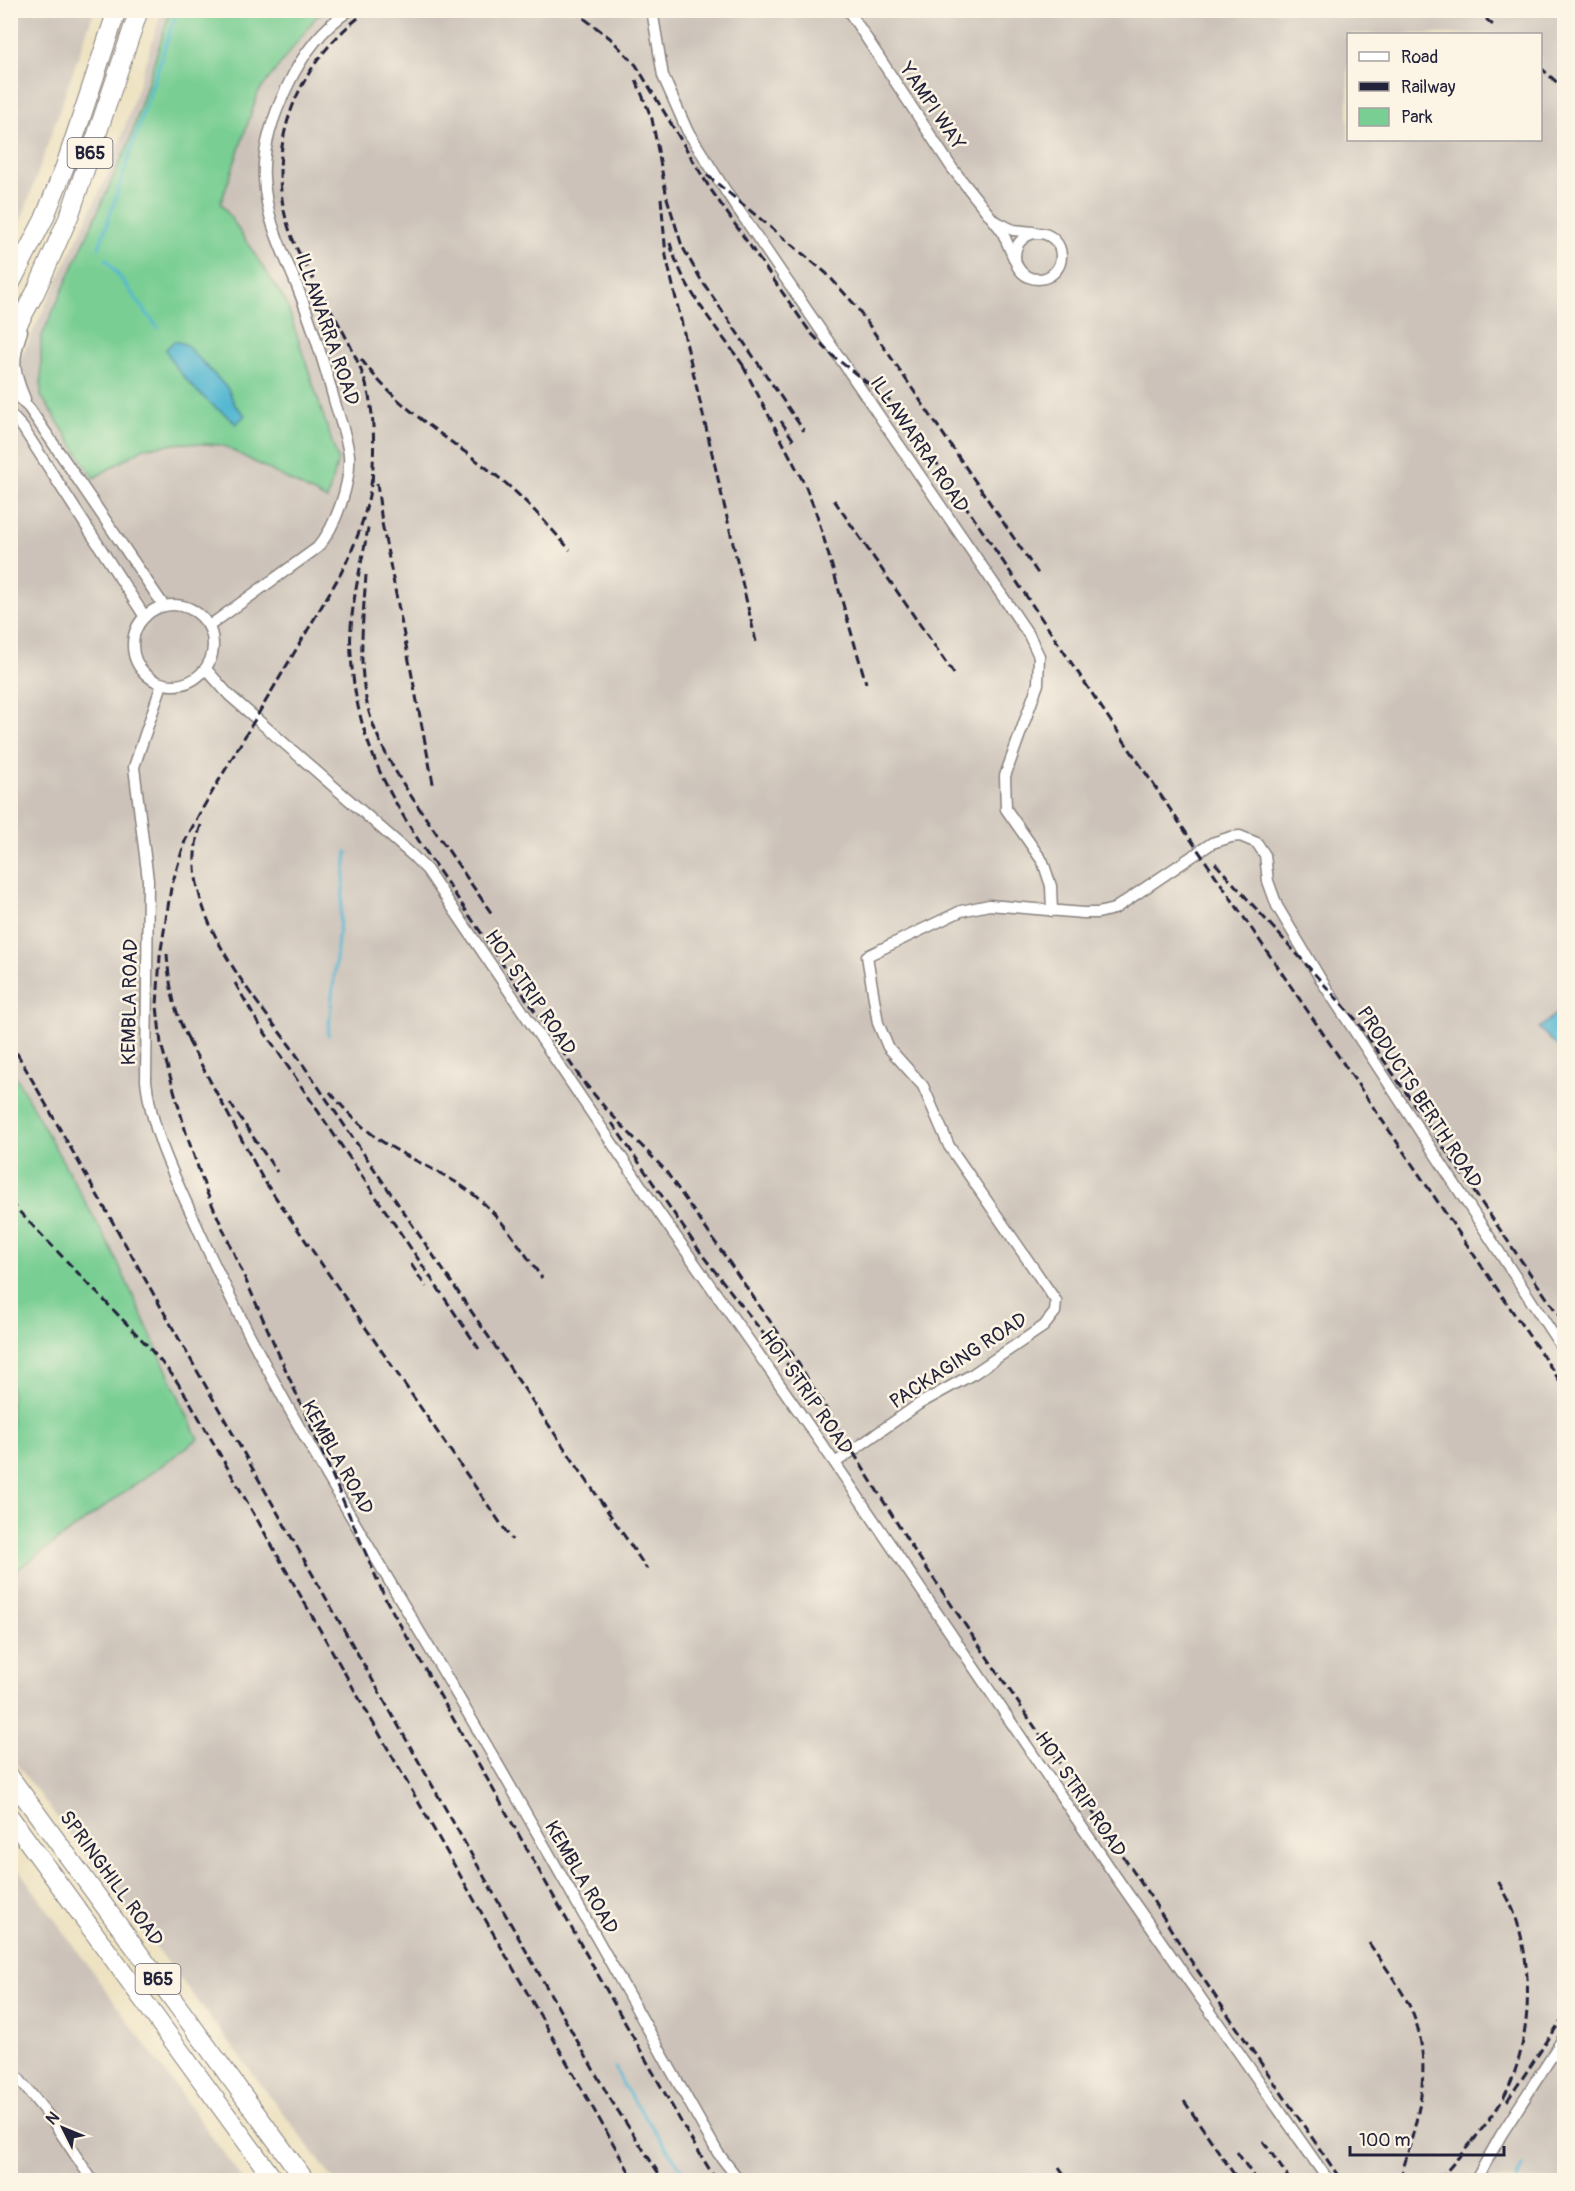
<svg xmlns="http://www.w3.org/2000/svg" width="1575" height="2191" font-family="Pangolin,sans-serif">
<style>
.industrial{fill:#ccc2b9;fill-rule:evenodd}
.green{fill:#78ce93;stroke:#4d7867;stroke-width:1.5}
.water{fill:#53b7d2;stroke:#3a6c86;stroke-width:1.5}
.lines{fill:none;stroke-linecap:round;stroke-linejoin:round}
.stream{stroke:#53b7d2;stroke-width:3}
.minor-casing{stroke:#88827e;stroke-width:13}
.primary-casing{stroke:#88827e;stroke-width:20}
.minor{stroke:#fff;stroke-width:10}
.primary{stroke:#fff;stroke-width:18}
.rail{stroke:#22223b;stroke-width:3;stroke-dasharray:9 4.5;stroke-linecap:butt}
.labels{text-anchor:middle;stroke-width:5;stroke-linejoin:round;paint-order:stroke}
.shield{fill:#fcf5e5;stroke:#63616e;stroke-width:1.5}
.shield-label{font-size:18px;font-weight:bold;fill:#22223b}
.street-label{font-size:20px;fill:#22223b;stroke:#fcf5e5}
</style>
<rect width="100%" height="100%" fill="#fcf5e5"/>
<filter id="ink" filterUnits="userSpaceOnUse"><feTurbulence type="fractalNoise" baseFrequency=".0167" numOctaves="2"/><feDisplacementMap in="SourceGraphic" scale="12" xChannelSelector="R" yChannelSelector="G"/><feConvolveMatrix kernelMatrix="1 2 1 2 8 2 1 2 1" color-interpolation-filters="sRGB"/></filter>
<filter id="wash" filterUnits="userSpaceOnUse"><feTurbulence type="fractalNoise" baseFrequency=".008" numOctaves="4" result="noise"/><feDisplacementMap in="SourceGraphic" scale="24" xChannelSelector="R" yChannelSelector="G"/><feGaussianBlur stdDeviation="1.35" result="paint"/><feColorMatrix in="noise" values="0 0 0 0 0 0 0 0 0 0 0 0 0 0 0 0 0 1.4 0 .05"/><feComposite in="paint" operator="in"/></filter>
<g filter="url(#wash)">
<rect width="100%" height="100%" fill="#ede2c1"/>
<!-- industrial -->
<g class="industrial">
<polygon points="10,11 94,11 11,250 10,250"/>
<path d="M 162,11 L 1564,11 L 1564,2180 L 334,2180 L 11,1757 L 10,380 L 113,164 ZM 1348,34 L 1540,34 L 1540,140 L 1348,140 Z"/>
<polygon points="11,1859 243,2180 11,2180"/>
</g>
<!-- green -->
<g class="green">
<polygon points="170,11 326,11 317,16 258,93 221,203 286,302 338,460 327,500 222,445 183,443 144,448 94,478 41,396 41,338 130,140"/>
<polygon points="11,1068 113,1252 198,1439 11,1574"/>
</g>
<!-- water -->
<g class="water">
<path d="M 174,341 L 185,344 L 228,389 L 235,405 L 245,415 L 236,424 C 228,415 219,411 210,403 C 196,391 172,367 166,349 Z"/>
<polygon points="1564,1009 1564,1053 1539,1028 1556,1014"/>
</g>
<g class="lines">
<!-- stream -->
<g class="stream">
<polyline points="99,248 177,10"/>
<polyline points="106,259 158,328"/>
<polyline points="328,1035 347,852"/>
<polyline points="615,2067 623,2085 689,2180"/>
<polyline points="1516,2180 1522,2166"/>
</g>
</g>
</g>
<g filter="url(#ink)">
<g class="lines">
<defs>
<g id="minor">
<polyline points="652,10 663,76 687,130 727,193 1029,635 1039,656 1038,684 1005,776 1006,809 1043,862 1051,886 1052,911"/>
<polyline points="848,10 952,168 1002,231 1015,261"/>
<polyline points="997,222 1013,230 1033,232"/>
<circle cx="1038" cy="256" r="23"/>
<path d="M 22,331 C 12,360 13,371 25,399"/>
<polyline points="10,389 29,408 164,606"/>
<polyline points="10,414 23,428 145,617"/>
<circle cx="173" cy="645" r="40"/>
<path d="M 209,626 L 317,548 C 336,527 351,483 349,455 C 347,438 340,420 335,403 C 324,363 312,324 297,286 C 282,249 266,220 264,178 C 262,148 274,114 287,87 C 301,57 322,28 350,10"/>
<polyline points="206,669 229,695 412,855 427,870 660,1214 835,1463 1116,1877 1328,2180"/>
<path d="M 162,684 L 134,767 L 148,880 L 146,1081 C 152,1136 178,1183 200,1233 C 275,1399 374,1553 466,1710 C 548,1849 626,1991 706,2132 L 718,2153 L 739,2180"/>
<polyline points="835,1463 919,1404 973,1374 1044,1326 1055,1312 1056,1301 949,1146 923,1086 888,1047 878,1023 867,956 961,911 989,905 1083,913 1098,913 1114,909 1212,843 1231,837 1240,836 1257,843 1265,855 1268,881 1277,906 1323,983 1564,1351"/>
<polyline points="10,2068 52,2120 92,2180"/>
<polyline points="1476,2180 1501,2135 1564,2037"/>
</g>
<g id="primary">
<polyline points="10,285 44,219 65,166 117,10"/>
<polyline points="10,339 35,293 70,214 139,10"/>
<polyline points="10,1777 305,2180"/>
<polyline points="10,1817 274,2180"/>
</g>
</defs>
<!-- minor casing -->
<use href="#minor" class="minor-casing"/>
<!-- primary casing -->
<use href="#primary" class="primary-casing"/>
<!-- minor -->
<use href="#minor" class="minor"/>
<!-- primary -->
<use href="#primary" class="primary"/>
<!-- rail -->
<g class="rail">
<path d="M 369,10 C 291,64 256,164 298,251 C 320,295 349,334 365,381 C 376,416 374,450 372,485"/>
<polyline points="573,10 610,38 636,65 709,187 810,332 833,356 893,403 913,428 1172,812 1564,1387"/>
<polyline points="1476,10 1494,26"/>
<polyline points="1540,67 1564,89"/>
<polyline points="636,80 652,119 667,198 682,246 700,278 804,431"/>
<polyline points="707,175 826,273 856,306 1039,575"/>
<polyline points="661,198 666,256 757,646"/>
<path d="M 670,243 C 683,291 720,331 747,371"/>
<path d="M 361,359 C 400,412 453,440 503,481 C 528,502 549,526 570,550"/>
<polyline points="743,366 805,485 817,515 866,683"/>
<polyline points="781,421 794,441"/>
<path d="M 372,478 C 367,514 356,544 340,575 L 201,811 L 185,841 L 171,888 L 160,956 L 157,1006 L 161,1044 L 187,1136 L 207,1193 L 320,1447 L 385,1598 L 689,2136 L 716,2180"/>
<polyline points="377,483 382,523 434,788"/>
<polyline points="834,500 954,674"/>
<path d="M 368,528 C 361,569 348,611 351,654 C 357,762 409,826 467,912 C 507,971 548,1030 588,1089"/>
<path d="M 366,575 C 363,620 357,667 369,712 C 381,753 406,789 430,824 C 451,854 471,884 492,914"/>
<path d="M 201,825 C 173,902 247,989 291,1047 L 647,1569"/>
<polyline points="1215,863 1357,1021 1564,1323"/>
<path d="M 167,954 C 169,985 175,1019 192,1045"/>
<polyline points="235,983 255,1018 479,1349"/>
<polyline points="188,1040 263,1179 512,1540"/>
<polyline points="10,1041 609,2097 663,2180"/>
<polyline points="584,1082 606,1109 665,1170 788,1347 910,1544 1152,1899 1185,1952 1341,2180"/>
<path d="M 330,1092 C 347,1113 368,1134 391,1147 C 421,1165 457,1178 482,1202 C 506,1223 523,1252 542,1278"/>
<polyline points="230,1103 277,1172"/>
<polyline points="612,1123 703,1256 805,1387"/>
<polyline points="10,1202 146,1344 174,1377 190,1402 634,2180"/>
<polyline points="411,1264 426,1287"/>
<path d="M 1369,1943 C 1382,1962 1396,1981 1407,2001 C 1438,2061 1417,2120 1400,2180"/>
<polyline points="1184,2101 1238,2180"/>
<polyline points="1507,2101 1564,2016"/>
<polyline points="1263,2141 1290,2180"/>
<path d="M 1472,2142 C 1484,2126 1497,2111 1506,2093 C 1531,2041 1534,1973 1516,1918 C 1512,1905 1505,1893 1498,1881"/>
<polyline points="1237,2152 1256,2180"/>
<polyline points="1059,2167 1068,2180"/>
<polyline points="1040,2176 1043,2180"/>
<polyline points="1439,2180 1476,2137"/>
</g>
</g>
</g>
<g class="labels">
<!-- shield labels -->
<g class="shield">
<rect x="67.5" y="138" width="45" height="30" rx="4.5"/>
<rect x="135.5" y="1964" width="45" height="30" rx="4.5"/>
</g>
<g class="shield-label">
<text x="90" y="159">B65</text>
<text x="158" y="1985">B65</text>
</g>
<!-- street labels -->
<g class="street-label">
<text transform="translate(933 106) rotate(56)" y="7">YAMPI WAY</text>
<text transform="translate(328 329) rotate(71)" y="7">ILLAWARRA ROAD</text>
<text transform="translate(920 444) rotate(56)" y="7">ILLAWARRA ROAD</text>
<text transform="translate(531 992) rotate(56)" y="7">HOT STRIP ROAD</text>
<text transform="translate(129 1002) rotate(-89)" y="7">KEMBLA ROAD</text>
<text transform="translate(1420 1097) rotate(57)" y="7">PRODUCTS BERTH ROAD</text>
<text transform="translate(958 1360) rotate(-33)" y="7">PACKAGING ROAD</text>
<text transform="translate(807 1392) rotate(55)" y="7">HOT STRIP ROAD</text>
<text transform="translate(338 1457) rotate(61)" y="7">KEMBLA ROAD</text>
<text transform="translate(1081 1794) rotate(56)" y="7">HOT STRIP ROAD</text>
<text transform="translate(582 1877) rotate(60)" y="7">KEMBLA ROAD</text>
<text transform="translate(112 1878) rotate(54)" y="7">SPRINGHILL ROAD</text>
</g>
</g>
<!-- margin -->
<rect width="1575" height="2191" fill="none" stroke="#fcf5e5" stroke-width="36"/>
<!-- legend -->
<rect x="1347" y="33" width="195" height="108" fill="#fcf5e5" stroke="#a5a1a1" stroke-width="1.5"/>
<rect x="1359" y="52" width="30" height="9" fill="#ffffff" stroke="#a5a1a1" stroke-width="1.5"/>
<text x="1401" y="63" font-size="18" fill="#22223b">Road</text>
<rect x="1359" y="82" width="30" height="9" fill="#22223b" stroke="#a5a1a1" stroke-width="1.5"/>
<text x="1401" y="93" font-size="18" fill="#22223b">Railway</text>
<rect x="1359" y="108" width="30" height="18" fill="#78ce93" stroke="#a5a1a1" stroke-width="1.5"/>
<text x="1401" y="123" font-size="18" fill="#22223b">Park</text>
<!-- north arrow -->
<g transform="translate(63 2128) rotate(313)" stroke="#fcf5e5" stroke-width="4.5" paint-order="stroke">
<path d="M0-4.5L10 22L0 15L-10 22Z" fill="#22223b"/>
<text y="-9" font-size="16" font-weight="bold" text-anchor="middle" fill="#22223b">N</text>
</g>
<!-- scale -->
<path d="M1350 2146v9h154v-9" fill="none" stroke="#22223b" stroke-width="3"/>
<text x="1359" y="2146" font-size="18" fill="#22223b" stroke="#fcf5e5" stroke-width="4.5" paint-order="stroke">100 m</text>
</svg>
